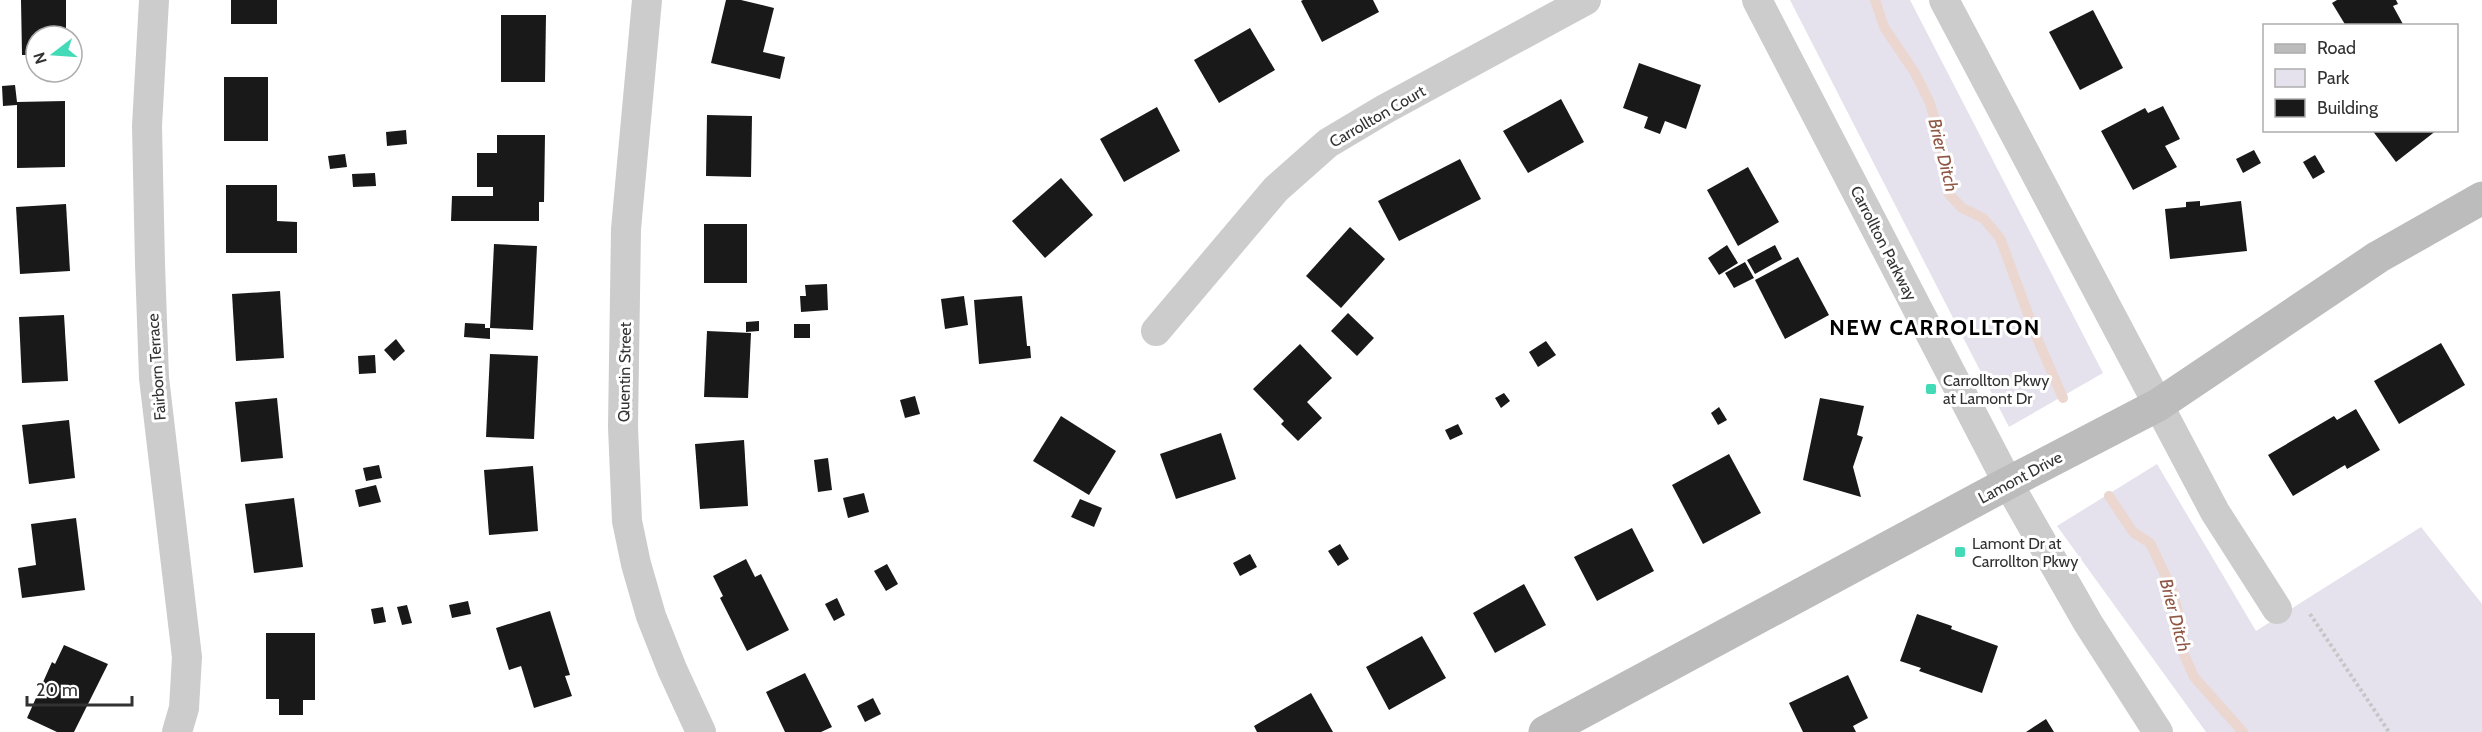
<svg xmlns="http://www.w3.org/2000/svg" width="2482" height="732" font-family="Cabin,sans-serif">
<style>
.green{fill:#e5e2ed}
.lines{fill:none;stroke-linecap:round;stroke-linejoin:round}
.stream{stroke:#ebd6d0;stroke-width:10}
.building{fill:#191919}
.path{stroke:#c6c6c6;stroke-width:4;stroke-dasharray:3 3;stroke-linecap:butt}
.street{stroke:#ccc;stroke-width:30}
.secondary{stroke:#bcbcbc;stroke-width:33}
.poi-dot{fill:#43dab8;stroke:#fff;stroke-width:2}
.labels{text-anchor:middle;stroke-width:6;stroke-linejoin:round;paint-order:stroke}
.street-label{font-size:16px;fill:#323232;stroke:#fff}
.poi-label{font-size:16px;fill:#323232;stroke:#fff;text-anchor:start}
.water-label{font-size:18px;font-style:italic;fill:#905644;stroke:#fff}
.district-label{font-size:22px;font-weight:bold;letter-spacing:1.5px;fill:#000;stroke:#fff}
</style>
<rect width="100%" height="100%" fill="#fff"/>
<!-- green -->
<g class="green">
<polygon points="1790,0 1910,0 2103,373 2009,427"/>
<polygon points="2157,464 2256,631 2421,527 2482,604 2482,732 2206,732 2057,526"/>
</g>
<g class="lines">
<!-- stream -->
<g class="stream">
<polyline points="1875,0 1884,27 1915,73 1929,101 1941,138 1945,176 1949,194 1962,208 1983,218 2000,238 2037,338 2063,398"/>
<polyline points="2109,496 2133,532 2150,543 2172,589 2180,620 2183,652 2194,677 2243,732"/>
</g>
</g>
<!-- building -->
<g class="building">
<polygon points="21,0 66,0 66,36 36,36 36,55 22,55"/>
<rect x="231" y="0" width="46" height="24"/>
<polygon points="726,0 741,0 774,8 763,52 785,57 780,79 711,63"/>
<polygon points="1303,0 1373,0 1379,12 1322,42 1301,1"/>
<polygon points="2337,0 2396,0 2398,4 2393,6 2404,26 2346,26 2332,3"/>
<polygon points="2093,10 2123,68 2080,90 2049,32"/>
<polygon points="501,15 546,15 545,82 501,82"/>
<polygon points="1250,28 1275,70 1219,103 1194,60"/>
<polygon points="1639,63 1701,85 1686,129 1665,121 1660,134 1644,128 1648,117 1623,108"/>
<rect x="224" y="77" width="44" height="64"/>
<polygon points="15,85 17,102 65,101 65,167 17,168 17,105 3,106 2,86"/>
<polygon points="1561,99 1584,142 1528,173 1503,131"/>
<polygon points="2163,106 2180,139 2165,146 2177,167 2133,190 2101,131 2145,108 2148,113"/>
<polygon points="1157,107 1180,151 1124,182 1100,139"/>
<polygon points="707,115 752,116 751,177 706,176"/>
<polygon points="406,130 407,144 387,146 386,132"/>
<polygon points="2372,130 2437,130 2396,162"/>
<polygon points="497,135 545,135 544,202 539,202 539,221 451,221 452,196 493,196 493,187 477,187 477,153 497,153"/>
<polygon points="2254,150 2261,163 2243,173 2236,159"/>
<polygon points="345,154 347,167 330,169 328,156"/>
<polygon points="2315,155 2325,172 2313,179 2303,162"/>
<polygon points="1460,159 1481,199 1399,241 1378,201"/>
<polygon points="1748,167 1779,222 1738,246 1707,190"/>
<polygon points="375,173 376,186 353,187 352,174"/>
<polygon points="1061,178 1093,215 1045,258 1012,221"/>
<polygon points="226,185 277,185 277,221 297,222 297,253 226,253"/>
<polygon points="2200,201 2200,206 2241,201 2247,251 2170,259 2165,209 2186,207 2186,202"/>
<polygon points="66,204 70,271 20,274 16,207"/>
<rect x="704" y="224" width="43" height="59"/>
<polygon points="1350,227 1385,259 1341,308 1306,276"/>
<polygon points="494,244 537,246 533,330 490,328"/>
<polygon points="1727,245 1738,263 1719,275 1708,258"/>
<polygon points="1775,245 1782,259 1755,274 1747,260"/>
<polygon points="1798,257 1829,315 1785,339 1755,280"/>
<polygon points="1745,262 1754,278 1734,288 1725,273"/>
<polygon points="827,284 828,310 801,312 800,296 806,296 805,285"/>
<polygon points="280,291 284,358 236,361 232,294"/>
<polygon points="964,296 968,325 945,329 941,299"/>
<polygon points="1022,296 1027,346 1030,346 1031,358 979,364 974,300"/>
<polygon points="1348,313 1374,338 1357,356 1331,331"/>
<polygon points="64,315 68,381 22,383 19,317"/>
<polygon points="759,321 759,331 746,332 746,322"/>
<polygon points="465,323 485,324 485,328 490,328 490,339 464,337"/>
<rect x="794" y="324" width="16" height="14"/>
<polygon points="707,331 751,333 748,398 704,397"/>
<polygon points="396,339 405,351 394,361 384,350"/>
<polygon points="1546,341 1556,355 1538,367 1529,352"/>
<polygon points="2441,343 2465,385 2399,424 2374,381"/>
<polygon points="1300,344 1332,378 1307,402 1322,418 1298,441 1281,424 1284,421 1253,389"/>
<polygon points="490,354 538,356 534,439 486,437"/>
<polygon points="375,355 376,373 359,374 358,356"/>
<polygon points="1504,393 1510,401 1501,408 1495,398"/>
<polygon points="915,396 920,414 905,418 900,400"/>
<polygon points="277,398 283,458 241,462 235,402"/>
<polygon points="1820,398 1864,406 1857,435 1863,437 1853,467 1861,497 1803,480"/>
<polygon points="1719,407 1727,420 1718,425 1711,413"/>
<polygon points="2356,409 2380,450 2347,469 2345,465 2293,496 2268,455 2334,416 2337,420"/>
<polygon points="1061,416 1116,451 1089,495 1033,461"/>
<polygon points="69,420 75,478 29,484 22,425"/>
<polygon points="1458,424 1463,434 1450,440 1445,430"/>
<polygon points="1221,433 1236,479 1176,499 1160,454"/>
<polygon points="744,440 748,506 700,509 695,444"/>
<polygon points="1729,454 1761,513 1703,544 1672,485"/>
<polygon points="828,458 832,490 818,492 814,460"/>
<polygon points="379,465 382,478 366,481 363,468"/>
<polygon points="533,466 538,531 489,535 484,470"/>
<polygon points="376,485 381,502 359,507 355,490"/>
<polygon points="864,493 869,512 848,518 843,498"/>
<polygon points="294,498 303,567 254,573 245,504"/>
<polygon points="1080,499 1102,508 1094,527 1071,517"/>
<polygon points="76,518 85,590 22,598 18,568 36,565 31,524"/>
<polygon points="1632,528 1654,571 1597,601 1574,557"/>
<polygon points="1340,544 1349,559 1338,566 1328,551"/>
<polygon points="1250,554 1257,567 1240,576 1233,563"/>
<polygon points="746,559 755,577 761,574 789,630 747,651 720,598 723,596 713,576"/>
<polygon points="887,564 898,584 886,591 874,571"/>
<polygon points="1524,584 1546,625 1495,653 1473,613"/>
<polygon points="837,598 845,615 834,621 825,604"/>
<polygon points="468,601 471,614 452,618 449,605"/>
<polygon points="407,605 412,623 402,625 397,607"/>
<polygon points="383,607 386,622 374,624 371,609"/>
<polygon points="550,611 570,675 565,676 572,696 534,708 521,666 509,670 496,628"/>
<polygon points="1917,614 1952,626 1951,629 1998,646 1982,693 1919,671 1921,668 1900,661"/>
<polygon points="266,633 315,633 315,700 303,700 303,715 279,715 279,699 266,699"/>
<polygon points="1422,636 1446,678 1389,710 1366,667"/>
<polygon points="64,645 108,664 74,732 57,732 27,718 52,662 55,664"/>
<polygon points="805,673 832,727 821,732 785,732 766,692"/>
<polygon points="1848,675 1868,718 1853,726 1856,732 1803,732 1789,703"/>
<polygon points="1311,693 1333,732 1257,732 1254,726"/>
<polygon points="873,698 881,714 865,722 857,706"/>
<polygon points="2046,719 2054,732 2026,732"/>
</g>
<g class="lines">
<!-- path -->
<polyline class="path" points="2310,614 2389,732"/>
<!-- street -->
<g class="street">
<polyline points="154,0 147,126 150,264 154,378 187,657 184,708 177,732"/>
<polyline points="647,0 626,229 623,427 627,521 636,564 651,616 672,669 701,732"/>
<polyline points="1757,0 2008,483 2088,623 2158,732"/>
<polyline points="1944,0 2215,512 2277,609"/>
<polyline points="1156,331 1276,189 1328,143 1385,109 1586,0"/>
</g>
<!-- secondary -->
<polyline class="secondary" points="1545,732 2008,483 2158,405 2378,257 2482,198"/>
</g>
<!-- markers -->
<g class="poi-dot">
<rect x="1925" y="383" width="12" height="12" rx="3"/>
<rect x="1954" y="546" width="12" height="12" rx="3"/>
</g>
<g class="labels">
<!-- street labels -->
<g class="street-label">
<text transform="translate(1377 116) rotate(-30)" y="6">Carrollton Court</text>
<text transform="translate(1884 243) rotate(63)" y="6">Carrollton Parkway</text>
<text transform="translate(156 367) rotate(-94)" y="6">Fairborn Terrace</text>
<text transform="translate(624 372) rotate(-89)" y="6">Quentin Street</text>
<text transform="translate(2020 477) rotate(-28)" y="6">Lamont Drive</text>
</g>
<!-- poi labels -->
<g class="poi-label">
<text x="1943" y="386">Carrollton Pkwy<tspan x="1943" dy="18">at Lamont Dr</tspan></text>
<text x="1972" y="549">Lamont Dr at<tspan x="1972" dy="18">Carrollton Pkwy</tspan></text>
</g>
<!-- water labels -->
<g class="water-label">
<text transform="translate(1943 155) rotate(76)" y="6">Brier Ditch</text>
<text transform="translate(2175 615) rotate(75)" y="6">Brier Ditch</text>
</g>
<!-- district labels -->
<g class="district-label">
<text x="1935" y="335">NEW CARROLLTON</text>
</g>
</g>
<!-- legend -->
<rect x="2263" y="24" width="195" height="108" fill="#ffffff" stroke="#adadad" stroke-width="1.5"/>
<rect x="2275" y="44" width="30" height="9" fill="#bcbcbc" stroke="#adadad" stroke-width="1.5"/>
<text x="2317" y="54" font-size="18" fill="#323232">Road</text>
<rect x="2275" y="69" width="30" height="18" fill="#e5e2ed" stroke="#adadad" stroke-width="1.5"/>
<text x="2317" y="84" font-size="18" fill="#323232">Park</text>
<rect x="2275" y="99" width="30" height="18" fill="#191919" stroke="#adadad" stroke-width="1.5"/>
<text x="2317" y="114" font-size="18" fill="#323232">Building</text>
<!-- north arrow -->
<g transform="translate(54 54) rotate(253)"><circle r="28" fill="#ffffff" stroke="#adadad" stroke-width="1.5"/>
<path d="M0-4.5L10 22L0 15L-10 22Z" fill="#43dab8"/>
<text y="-9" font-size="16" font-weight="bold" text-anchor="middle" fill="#323232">N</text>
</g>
<!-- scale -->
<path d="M27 696v9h105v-9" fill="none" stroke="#323232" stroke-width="3"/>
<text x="36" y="696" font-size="18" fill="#323232" stroke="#ffffff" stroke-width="4.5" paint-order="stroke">20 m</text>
</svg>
